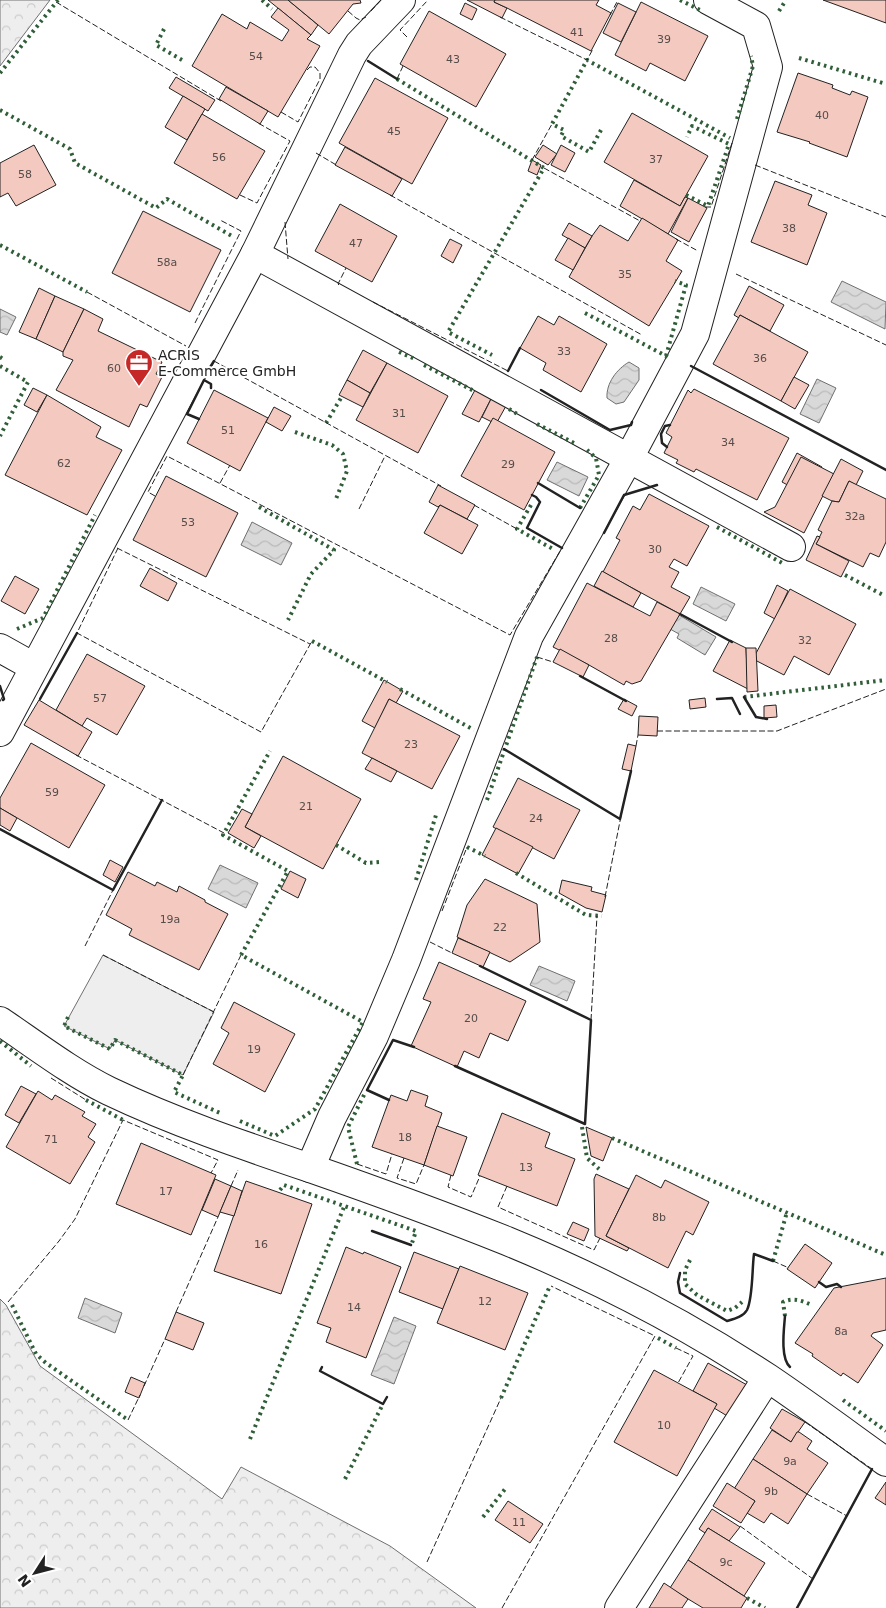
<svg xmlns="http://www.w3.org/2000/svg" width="886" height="1608" font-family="'DejaVu Sans',sans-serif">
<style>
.forest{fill:url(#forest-crowns);stroke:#6f6f6f}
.park{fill:#eee;stroke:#6f6f6f}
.water{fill:url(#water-waves);stroke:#6f6f6f}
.building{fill:#f3c9c0;stroke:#222}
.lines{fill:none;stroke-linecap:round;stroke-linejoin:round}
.minor-casing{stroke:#222;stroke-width:30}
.minor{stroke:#fff;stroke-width:28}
.hedge{stroke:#2f5e38;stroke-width:4;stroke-dasharray:2.5 4;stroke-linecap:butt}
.fence{stroke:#222;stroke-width:1;stroke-dasharray:6 2.5;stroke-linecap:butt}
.wall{stroke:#222;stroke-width:2.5}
.labels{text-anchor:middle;stroke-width:4;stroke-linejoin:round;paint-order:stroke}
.number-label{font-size:11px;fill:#564c4a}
.poi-label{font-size:14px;fill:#222;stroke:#fff;text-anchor:start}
</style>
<defs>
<pattern id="forest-crowns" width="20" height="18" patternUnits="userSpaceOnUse" patternTransform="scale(1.25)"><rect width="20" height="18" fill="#eee"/><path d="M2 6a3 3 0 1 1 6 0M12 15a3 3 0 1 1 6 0" fill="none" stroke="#ccc"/></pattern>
<pattern id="water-waves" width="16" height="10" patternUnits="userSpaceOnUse" patternTransform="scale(1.25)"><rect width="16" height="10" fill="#d9d9d9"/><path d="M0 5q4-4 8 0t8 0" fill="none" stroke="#bababa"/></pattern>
</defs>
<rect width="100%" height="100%" fill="#fff"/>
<!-- forest -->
<g class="forest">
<polygon points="0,0 50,0 0,66"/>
<polygon points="0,1299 6,1305 40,1366 222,1499 241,1467 390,1546 476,1608 0,1608"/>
</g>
<!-- park -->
<polygon class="park" points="103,955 214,1012 183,1075 115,1040 110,1049 64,1026"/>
<!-- water -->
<g class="water">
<polygon points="842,281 886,302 885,329 831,302"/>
<polygon points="0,309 16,317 7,335 0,332"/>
<path d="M 629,362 L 639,368 L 639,380 L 624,402 L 616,404 L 607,398 C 606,383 617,369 629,362 Z"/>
<polygon points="817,379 836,388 819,423 800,414"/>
<polygon points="557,462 588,477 579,496 547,480"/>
<polygon points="252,522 292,543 281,565 241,545"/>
<polygon points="701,587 735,604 726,621 693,604"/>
<polygon points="679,615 716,637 705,655 677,638 679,634 670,629"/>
<polygon points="220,865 258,883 246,908 208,889"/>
<polygon points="539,966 575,981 567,1001 530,985"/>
<polygon points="85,1298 122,1313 115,1333 78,1318"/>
<polygon points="394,1317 416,1326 394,1384 371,1375"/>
</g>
<!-- building -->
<g class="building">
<polygon points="268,0 288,0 318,25 311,35"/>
<polygon points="288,0 360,0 361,3 353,4 329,34"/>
<polygon points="467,0 495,0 494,2 507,8 502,18"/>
<polygon points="495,0 599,0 596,5 611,13 591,51 507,8 494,2"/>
<polygon points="823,0 886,0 886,23"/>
<polygon points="641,2 708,36 685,81 650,63 646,71 615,55"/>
<polygon points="465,3 477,9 472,20 460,14"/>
<polygon points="618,3 636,12 621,42 603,33"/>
<polygon points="278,8 311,35 307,39 320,46 278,117 192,66 222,14 247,29 250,22 282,41 289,30 271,17"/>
<polygon points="429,11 506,54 476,107 400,64"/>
<polygon points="798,73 833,85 832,88 850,95 852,91 868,97 847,157 809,143 810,142 777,132"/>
<polygon points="176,77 215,100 208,111 169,88"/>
<polygon points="375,78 448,118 412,184 339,143"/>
<polygon points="226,87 268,111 260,124 219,99"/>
<polygon points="183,96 205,109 187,140 165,127"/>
<polygon points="632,113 708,156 680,206 604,162"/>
<polygon points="202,114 265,151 237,199 174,163"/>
<polygon points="34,145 56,185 16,206 8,193 0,197 0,163"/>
<polygon points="543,145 557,154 548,165 535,157"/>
<polygon points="561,145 575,153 565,172 551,165"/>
<polygon points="345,147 402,179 392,196 335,165"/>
<polygon points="532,160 541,165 537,175 528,171"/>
<polygon points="634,180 680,206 685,197 688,198 668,234 620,206"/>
<polygon points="775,181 812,195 808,205 827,213 807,265 751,242"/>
<polygon points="688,198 707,208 689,242 671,232"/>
<polygon points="340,204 397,236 372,282 315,251"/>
<polygon points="143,211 221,250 190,312 112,273"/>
<polygon points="642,218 678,240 666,261 682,271 649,326 569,277 592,236 600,225 628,241"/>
<polygon points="569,223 592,236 585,248 562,235"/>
<polygon points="568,238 585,248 573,270 555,260"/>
<polygon points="450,239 462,245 453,263 441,256"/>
<polygon points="749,286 784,305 770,331 740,315 739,318 734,315"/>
<polygon points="39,288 55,296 36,339 19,332"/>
<polygon points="55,296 84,309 63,352 36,339"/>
<polygon points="84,309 103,319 98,331 162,362 156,374 162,377 147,407 140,404 129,427 56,390 73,360 63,356 63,352"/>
<polygon points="740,315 808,352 781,401 713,364"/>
<polygon points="538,316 554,325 559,316 607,344 581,392 543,370 546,363 520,348"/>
<polygon points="363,350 387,363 370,393 347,380"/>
<polygon points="387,363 448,396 418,453 356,420"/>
<polygon points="794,377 809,385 795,409 781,401"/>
<polygon points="347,380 370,393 363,407 339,395"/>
<polygon points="33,388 47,395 37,412 24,405"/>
<polygon points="694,389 789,438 757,500 696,469 694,472 676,463 678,460 664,453 672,437 666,433 688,390 691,393"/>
<polygon points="214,390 268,418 240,471 187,443"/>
<polygon points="475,390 491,399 479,422 462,414"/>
<polygon points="47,395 101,427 96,437 122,450 87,515 5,475"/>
<polygon points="491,399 506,406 496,424 482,417"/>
<polygon points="274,407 291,416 282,431 266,422"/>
<polygon points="493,418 555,452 524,510 461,476"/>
<polygon points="797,453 822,467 806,495 782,482"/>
<polygon points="801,457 834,474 804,533 764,512 775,507"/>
<polygon points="841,459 863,471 856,485 849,481 839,502 832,501 822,496"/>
<polygon points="166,476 238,513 206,577 133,540"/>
<polygon points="849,481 886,499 886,542 879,557 870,553 863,567 816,544 822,532 818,530 832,501 839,502"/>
<polygon points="438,485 475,505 467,519 440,505 438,507 429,502"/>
<polygon points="649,494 709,526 687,566 674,559 669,567 679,572 671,587 690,597 680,614 603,572 620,540 616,538 633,506 640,510"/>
<polygon points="440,505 478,525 462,554 424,533"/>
<polygon points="817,536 820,537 816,544 849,561 841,577 806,560"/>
<polygon points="150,568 177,583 168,601 140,586"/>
<polygon points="602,571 641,593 633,607 594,586"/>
<polygon points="15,576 39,589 25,614 1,601"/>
<polygon points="587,583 650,616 657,602 680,614 641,681 632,684 626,681 624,685 589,665 553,647"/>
<polygon points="777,585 788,591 775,619 764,613"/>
<polygon points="790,589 856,624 829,675 794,656 784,675 753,659"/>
<polygon points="730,640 746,648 748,689 713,671"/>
<polygon points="746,648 756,648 758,691 747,692"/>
<polygon points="560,649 589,665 583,677 553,662"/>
<polygon points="87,654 145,686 117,735 87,718 82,726 56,710"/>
<polygon points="384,680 403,691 396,703 389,699 375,728 362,721"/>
<polygon points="705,698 706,707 690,709 689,700"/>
<polygon points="389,699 460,736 432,789 362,753"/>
<polygon points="624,699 637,706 632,716 618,709"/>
<polygon points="39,700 92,732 78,756 24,725"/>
<polygon points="776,705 777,717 764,718 764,706"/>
<polygon points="639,716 658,717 657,736 638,735"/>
<polygon points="31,743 105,785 69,848 0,808 0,798"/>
<polygon points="628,744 636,746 631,771 622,769"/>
<polygon points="283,756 361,799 323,869 245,827"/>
<polygon points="372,758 397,771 391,782 365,769"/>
<polygon points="518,778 580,810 554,859 493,827"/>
<polygon points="0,808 17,818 10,831 0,825"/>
<polygon points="242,809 252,814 245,827 261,836 254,848 228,833"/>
<polygon points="496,828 533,847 518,874 482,855"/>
<polygon points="110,860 123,867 115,882 103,875"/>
<polygon points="290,871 306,879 298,898 281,889"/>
<polygon points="128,872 155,886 157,882 177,892 179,886 205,900 205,902 228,914 199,970 129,935 132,929 106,915"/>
<polygon points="485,879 537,904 540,942 510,962 457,937 467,905"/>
<polygon points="562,880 592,887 591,891 606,895 602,912 586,908 559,893"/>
<polygon points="458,938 490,952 483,967 452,953"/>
<polygon points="439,962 526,1001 508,1041 490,1033 479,1058 464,1051 457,1067 411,1046 431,1002 423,999"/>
<polygon points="234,1002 295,1034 265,1092 213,1064 229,1033 221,1028"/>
<polygon points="21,1086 36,1094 19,1123 5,1115"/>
<polygon points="411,1090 428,1096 425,1106 442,1113 424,1165 372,1147 391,1095 407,1101"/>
<polygon points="38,1091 52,1100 55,1095 85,1112 82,1116 96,1124 88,1137 95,1142 70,1184 6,1147"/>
<polygon points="502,1113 550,1133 545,1147 575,1159 557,1206 478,1175"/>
<polygon points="437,1126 467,1137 453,1176 424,1165"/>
<polygon points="586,1127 612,1138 603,1161 591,1156"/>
<polygon points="141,1143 216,1175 191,1235 116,1204"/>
<polygon points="596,1174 629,1189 606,1236 629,1248 627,1251 595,1236 594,1179"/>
<polygon points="636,1175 661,1188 665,1180 709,1202 693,1235 686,1231 668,1268 606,1236"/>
<polygon points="215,1179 231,1186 218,1217 202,1210"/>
<polygon points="246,1181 312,1204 281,1294 214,1271"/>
<polygon points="231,1186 242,1191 234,1216 220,1212"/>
<polygon points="573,1222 589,1229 584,1241 567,1234"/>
<polygon points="805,1244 832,1263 815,1288 787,1269"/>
<polygon points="346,1247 363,1254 364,1252 401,1267 366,1358 326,1342 331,1328 317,1323"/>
<polygon points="414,1252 459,1269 443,1309 399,1292"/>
<polygon points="460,1266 528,1293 505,1350 437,1323"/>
<polygon points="886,1278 886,1330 873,1333 871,1336 883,1345 858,1383 843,1373 841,1376 812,1356 813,1354 795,1343 834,1288"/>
<polygon points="176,1312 204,1323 193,1350 165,1339"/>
<polygon points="708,1363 747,1385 729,1417 714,1408 717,1404 693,1391"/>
<polygon points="654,1370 717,1404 677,1476 614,1442"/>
<polygon points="131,1377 145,1383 139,1398 125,1392"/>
<polygon points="782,1409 805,1422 791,1442 770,1428"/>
<polygon points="772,1430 791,1442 797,1432 799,1432 812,1441 807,1449 828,1463 807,1494 753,1459"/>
<polygon points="753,1459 807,1494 788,1524 771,1513 764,1523 747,1513 755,1501 734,1489"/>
<polygon points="886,1482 886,1505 875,1498"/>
<polygon points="727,1483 755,1501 741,1523 713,1506"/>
<polygon points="508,1501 543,1524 530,1543 495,1520"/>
<polygon points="712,1509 740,1527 729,1541 708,1528 705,1533 699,1529"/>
<polygon points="708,1528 765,1563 744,1596 688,1560"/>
<polygon points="688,1560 747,1598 741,1608 703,1608 670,1588"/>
<polygon points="664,1583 688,1599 682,1608 649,1608"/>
</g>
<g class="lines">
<defs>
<g id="minor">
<polyline points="255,254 791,547"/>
<polyline points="0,648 34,667"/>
<polyline points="0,732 255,254 352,55 359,44 401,0"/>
<path d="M 0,1021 C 34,1044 72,1073 109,1091 C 174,1122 242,1145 310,1168 C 376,1191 442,1215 507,1241 C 597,1278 686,1324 768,1378 C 808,1405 847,1434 886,1462"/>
<polyline points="310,1168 332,1117 374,1036 406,960 529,636 629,458 695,334 768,67 756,26 708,0"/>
<polyline points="619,1608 767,1378"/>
</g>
</defs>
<!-- minor casing -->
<use href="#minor" class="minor-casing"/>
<!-- minor -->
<use href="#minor" class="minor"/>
<!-- hedge -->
<g class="hedge">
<polyline points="262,0 272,9"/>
<polyline points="680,0 702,11"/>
<polyline points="779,11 786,0"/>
<polyline points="164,29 156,45 182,60"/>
<polyline points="799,58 886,84"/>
<polyline points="0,73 58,0"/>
<polyline points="397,79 544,168 448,332 492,355"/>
<polyline points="0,110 70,149 75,163 156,208 167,199 232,236"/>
<polyline points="737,119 753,66 751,56"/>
<polyline points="601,130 589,152 561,136 564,130 552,124 587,60 730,138"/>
<polyline points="686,195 708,206 729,144 692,126 687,137"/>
<polyline points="0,245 87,292"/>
<polyline points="585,313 668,357"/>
<polyline points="399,352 415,359"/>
<polyline points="666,356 686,285 675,281"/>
<polyline points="0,357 3,359"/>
<polyline points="424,365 474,391"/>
<polyline points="0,366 28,382 0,436"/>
<polyline points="509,409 519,415"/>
<polyline points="326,423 341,398"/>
<polyline points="537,424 576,444"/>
<polyline points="295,432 332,445 343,454 347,471 336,499"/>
<polyline points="531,505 517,529 553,549"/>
<polyline points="259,507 334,550 311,574 288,620"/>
<polyline points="580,508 599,475 596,458 587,450"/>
<polyline points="717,527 784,564"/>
<polyline points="845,575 885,596"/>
<polyline points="17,629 43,618 95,515"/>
<polyline points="312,641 387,682"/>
<polyline points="400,689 474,730"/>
<polyline points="744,697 886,680"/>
<polyline points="487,800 537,657"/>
<polyline points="336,845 366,863 380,862"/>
<polyline points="467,847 485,856"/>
<polyline points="516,873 586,915 602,916"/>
<polyline points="416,880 436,815"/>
<polyline points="68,1017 64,1026 110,1049 115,1040 183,1075 174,1092 220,1113"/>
<polyline points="0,1041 31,1066"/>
<polyline points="86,1100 123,1120"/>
<polyline points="240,1121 275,1136 315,1109 363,1022 241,955 288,871 223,835 270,751"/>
<polyline points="582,1127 587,1158 599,1169"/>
<polyline points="612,1138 886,1255"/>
<polyline points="357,1164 348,1127 365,1093"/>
<polyline points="280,1190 284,1185 416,1231 412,1243"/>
<polyline points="690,1260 685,1270 685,1284 697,1295 727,1311 735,1308 742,1302"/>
<polyline points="773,1261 787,1212"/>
<polyline points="12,1305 36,1354 46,1363 128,1420"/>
<path d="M 785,1316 L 783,1302 C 794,1297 802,1301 812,1305"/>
<polyline points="658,1338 676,1348"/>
<polyline points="501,1398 549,1288"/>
<polyline points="843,1400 886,1431"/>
<polyline points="250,1439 344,1207"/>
<polyline points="345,1479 383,1404"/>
<polyline points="483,1517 505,1489"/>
<polyline points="747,1598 765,1608"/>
</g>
<!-- fence -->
<g class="fence">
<polyline points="56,2 221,101"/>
<polyline points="348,11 356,18 360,20 366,17"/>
<polyline points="371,11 381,0"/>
<polyline points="610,15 618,0"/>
<polyline points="500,17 587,60 593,49"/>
<polyline points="407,37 400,30 428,0"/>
<polyline points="397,79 403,66"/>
<polyline points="281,112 298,122 320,79 320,73 315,67 310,67 306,71"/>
<polyline points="316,153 338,166"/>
<polyline points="532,160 552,124"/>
<polyline points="755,165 886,217"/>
<polyline points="544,168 640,221"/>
<polyline points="240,195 257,203 290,141 258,123"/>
<polyline points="390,195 642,335"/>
<polyline points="705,207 711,207 732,143"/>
<polyline points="285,222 288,259"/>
<polyline points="676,239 698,251"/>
<polyline points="736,274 886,345"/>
<polyline points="339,285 338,284 346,268"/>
<polyline points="87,292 186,346"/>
<polyline points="373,302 508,371"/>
<polyline points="195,323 241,231 220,220"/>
<polyline points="214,361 441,486"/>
<polyline points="220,483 230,465"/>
<polyline points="155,496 148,492 167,456 510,635 562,548"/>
<polyline points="474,505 517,529"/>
<polyline points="359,509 385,456"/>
<polyline points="117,548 310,644"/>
<polyline points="118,548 77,633 261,732 312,641"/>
<polyline points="537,657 553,662"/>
<polyline points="657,731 777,731 886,689"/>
<polyline points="636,746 638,735"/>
<polyline points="76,755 224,833"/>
<polyline points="605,897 623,806"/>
<polyline points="442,911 467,847"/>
<polyline points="430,942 452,953"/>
<polyline points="85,946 113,890"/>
<polyline points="103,955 214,1012"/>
<polyline points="591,1020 597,916"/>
<polyline points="183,1075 241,955"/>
<polyline points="51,1078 86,1100"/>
<polyline points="404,1158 397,1178 416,1184 424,1165"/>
<polyline points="357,1164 386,1174 392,1154"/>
<polyline points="451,1175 448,1187 471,1197 480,1176"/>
<polyline points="231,1186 238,1170"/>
<polyline points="507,1186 498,1207 594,1250 600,1238"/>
<polyline points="773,1261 789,1268"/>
<polyline points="8,1302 59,1241 75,1219 123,1120 218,1160 211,1173"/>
<polyline points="176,1312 218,1217"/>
<polyline points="676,1348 693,1356 678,1383"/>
<polyline points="144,1386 165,1339"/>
<polyline points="128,1420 140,1395"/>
<polyline points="805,1422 872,1469"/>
<polyline points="807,1494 847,1516"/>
<polyline points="740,1526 813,1579"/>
<polyline points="427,1562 501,1398"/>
<polyline points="502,1608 655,1336 551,1286"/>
</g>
<!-- wall -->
<g class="wall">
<polyline points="368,61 397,79"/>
<polyline points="691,366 886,470"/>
<polyline points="209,369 214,361"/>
<polyline points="508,371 520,348"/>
<polyline points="541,390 610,430 631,425 632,422"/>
<polyline points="199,419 187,414 204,380 211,384 211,388"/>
<polyline points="667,447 662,443 661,434 665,426 670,425"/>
<polyline points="538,483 580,508"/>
<polyline points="532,495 536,497 540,502 527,528 562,548"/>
<polyline points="604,533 624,495 657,485"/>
<polyline points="680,614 732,642"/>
<polyline points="580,676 626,701"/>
<polyline points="0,686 4,699 3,700"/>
<polyline points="744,697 756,717 767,719"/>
<polyline points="40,699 77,633"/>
<polyline points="717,699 732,698 740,714"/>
<polyline points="504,749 620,819 631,771"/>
<polyline points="0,829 113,890 162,800"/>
<polyline points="455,1066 585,1124 591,1020 480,966"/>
<polyline points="389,1100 367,1090 393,1040 414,1047"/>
<polyline points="372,1231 411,1245"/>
<path d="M 680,1273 L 678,1282 L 680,1293 L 727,1321 C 734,1319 743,1317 747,1310 C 753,1298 752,1268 754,1254 L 773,1261"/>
<polyline points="819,1282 826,1287 837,1284 841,1287"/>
<path d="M 785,1316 C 784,1329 780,1358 790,1367"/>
<polyline points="322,1367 320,1371 383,1404 387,1397"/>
<polyline points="797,1608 872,1469"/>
</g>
</g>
<!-- icons -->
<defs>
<symbol id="office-pin" viewBox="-11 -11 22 30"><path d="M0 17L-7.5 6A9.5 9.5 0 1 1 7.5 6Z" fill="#c62828" stroke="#fff"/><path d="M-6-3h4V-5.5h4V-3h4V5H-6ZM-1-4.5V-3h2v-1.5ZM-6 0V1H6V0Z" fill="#fff"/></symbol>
</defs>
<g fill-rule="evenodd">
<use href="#office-pin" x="123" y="347" width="32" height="43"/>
</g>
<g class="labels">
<!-- number labels -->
<g class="number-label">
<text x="577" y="36">41</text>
<text x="664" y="43">39</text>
<text x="256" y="60">54</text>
<text x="453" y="63">43</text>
<text x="822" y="119">40</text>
<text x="394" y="135">45</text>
<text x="219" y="161">56</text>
<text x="656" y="163">37</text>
<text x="25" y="178">58</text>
<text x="789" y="232">38</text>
<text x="356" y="247">47</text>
<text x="167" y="266">58a</text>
<text x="625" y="278">35</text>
<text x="564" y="355">33</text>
<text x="760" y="362">36</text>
<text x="114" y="372">60</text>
<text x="399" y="417">31</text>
<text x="228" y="434">51</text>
<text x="728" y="446">34</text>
<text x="64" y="467">62</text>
<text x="508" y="468">29</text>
<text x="855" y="520">32a</text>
<text x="188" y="526">53</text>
<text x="655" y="553">30</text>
<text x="611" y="642">28</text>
<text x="805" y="644">32</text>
<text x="100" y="702">57</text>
<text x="411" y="748">23</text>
<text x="52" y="796">59</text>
<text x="306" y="810">21</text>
<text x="536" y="822">24</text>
<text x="170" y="923">19a</text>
<text x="500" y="931">22</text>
<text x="471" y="1022">20</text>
<text x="254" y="1053">19</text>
<text x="405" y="1141">18</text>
<text x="51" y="1143">71</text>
<text x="526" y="1171">13</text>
<text x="166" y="1195">17</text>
<text x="659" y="1221">8b</text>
<text x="261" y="1248">16</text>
<text x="485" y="1305">12</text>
<text x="354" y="1311">14</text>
<text x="841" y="1335">8a</text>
<text x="664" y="1429">10</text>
<text x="790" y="1465">9a</text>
<text x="771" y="1495">9b</text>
<text x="519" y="1526">11</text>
<text x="726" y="1566">9c</text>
</g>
<!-- poi labels -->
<g class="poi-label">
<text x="158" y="360">ACRIS<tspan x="158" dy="16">E-Commerce GmbH</tspan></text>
</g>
</g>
<!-- north arrow -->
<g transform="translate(35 1573) rotate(234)" stroke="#ffffff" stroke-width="4" paint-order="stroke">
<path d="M0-4L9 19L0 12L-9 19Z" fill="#222222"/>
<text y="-8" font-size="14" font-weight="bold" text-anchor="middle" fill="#222222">N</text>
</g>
</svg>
